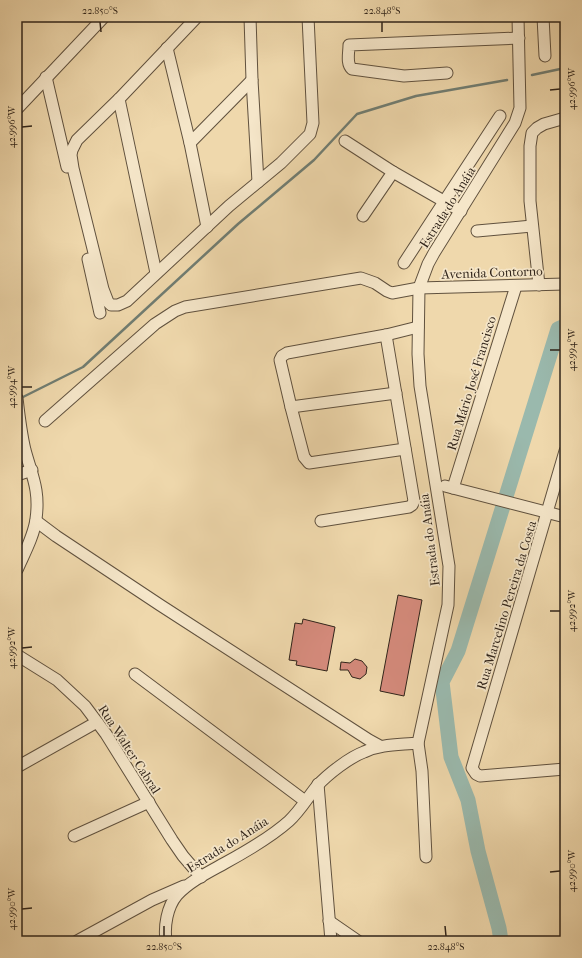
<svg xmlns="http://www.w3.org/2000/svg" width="582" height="958" font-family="'IM FELL French Canon',serif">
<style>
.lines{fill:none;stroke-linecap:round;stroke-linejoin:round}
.stream{stroke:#707d72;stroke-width:2.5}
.river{stroke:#9ab9ad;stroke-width:15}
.building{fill:#d48a7b;stroke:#30241a}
.minor-casing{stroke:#60513e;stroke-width:13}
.minor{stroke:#f5e6c9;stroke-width:11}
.ticks{fill:none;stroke:#30241a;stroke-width:1.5}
.labels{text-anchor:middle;stroke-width:3.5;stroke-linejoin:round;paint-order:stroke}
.street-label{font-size:13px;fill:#30241a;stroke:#f5e6c9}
.neatline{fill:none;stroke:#30241a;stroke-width:1.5}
.ticks-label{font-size:10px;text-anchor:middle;fill:#30241a}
</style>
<rect width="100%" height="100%" fill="#efd8ac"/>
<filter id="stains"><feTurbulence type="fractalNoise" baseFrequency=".005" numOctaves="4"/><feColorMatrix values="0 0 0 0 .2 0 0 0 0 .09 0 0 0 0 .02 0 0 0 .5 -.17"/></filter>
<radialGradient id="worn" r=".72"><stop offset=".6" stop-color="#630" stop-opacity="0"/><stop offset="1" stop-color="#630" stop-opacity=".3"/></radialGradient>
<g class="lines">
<!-- stream -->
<g class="stream">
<polyline points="532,75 565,68"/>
<polyline points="21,398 83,367 238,224 314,160 357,114 416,96 507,80"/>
</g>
<!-- river -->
<polyline class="river" points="501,941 499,928 478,851 468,800 451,757 442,682 458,651 558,329 565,326"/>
</g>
<!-- building -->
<g class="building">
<polygon points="398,595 422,600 404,696 380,691"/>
<polygon points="303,619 335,627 327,671 296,665 297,661 289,660 295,623 302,624"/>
<polygon points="355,659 362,661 367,667 366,674 360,679 352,677 348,670 340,670 341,662 350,663"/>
</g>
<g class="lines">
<defs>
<g id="minor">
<polyline points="197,17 119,99 77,140 72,150 71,155 73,168 103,289 108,302 111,305 118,305 127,301 229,206 281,163 310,134 313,123 308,17"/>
<polyline points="250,17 252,80 258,182"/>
<polyline points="543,17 545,56"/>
<polyline points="167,48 190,143 207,227"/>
<path d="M 447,73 L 404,76 L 352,69 C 346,64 349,53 349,45 L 519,38"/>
<polyline points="46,77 67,167"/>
<polyline points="119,99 156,273"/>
<polyline points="17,109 104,17"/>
<polyline points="345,141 393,172 461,211"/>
<polyline points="190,143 252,80"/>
<polyline points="363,216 393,172"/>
<polyline points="477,231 532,226"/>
<polyline points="88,259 100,313"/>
<polyline points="404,263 500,116"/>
<polyline points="539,285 530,201 530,146 532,133 537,128 544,124 565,118"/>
<polyline points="396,393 291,407 280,360 282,356 287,353 386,335 418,327"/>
<path d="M 17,398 C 19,416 21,433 25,450 C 32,476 40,490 36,519 C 34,536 24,554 17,570"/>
<polyline points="291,407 304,457 309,463 405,449"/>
<polyline points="45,421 155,324 175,311 185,307 361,278 375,283 387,291 392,293 419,288 565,284"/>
<polyline points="565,451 472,768 476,774 480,776 565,769"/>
<polyline points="17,475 32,470"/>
<polyline points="445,486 565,517"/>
<polyline points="453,488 516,286"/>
<polyline points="36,521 56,536 160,605 369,740 380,746"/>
<polyline points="321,521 409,507 412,505 414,501 386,335"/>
<polyline points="17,655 57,680 85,706 106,734 172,840 183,856 201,877"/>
<polyline points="135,674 305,801"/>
<polyline points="418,743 422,771 426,857"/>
<polyline points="17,767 97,722"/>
<polyline points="318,784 331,941"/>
<polyline points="74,836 149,802"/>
<polyline points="329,921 358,941"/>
<polyline points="77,941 152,900 184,886"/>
<path d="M 166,941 C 164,926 167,907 177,895 C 190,881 209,872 225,863 C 247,851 270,838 289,821 C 300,811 308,797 317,786 C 328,774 350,757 364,752 C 381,744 399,745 418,743 L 448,605 L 449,566 L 420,386 L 418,354 L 419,288 L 428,264 L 434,253 L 515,123 L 520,108 L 518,17"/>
</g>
</defs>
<!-- minor casing -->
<use href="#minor" class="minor-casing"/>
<!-- minor -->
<use href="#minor" class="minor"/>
</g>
<!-- ticks -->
<path class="ticks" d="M 100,22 L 101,32M 382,22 L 382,32M 550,90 L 560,89M 22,127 L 32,126M 550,350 L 560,350M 22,387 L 32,387M 550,611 L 560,611M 22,648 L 32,647M 550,872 L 560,871M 22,909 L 32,908M 164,926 L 164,936M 445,926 L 446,936"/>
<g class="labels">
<!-- street labels -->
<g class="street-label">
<text transform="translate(447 207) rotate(-58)" y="5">Estrada do Anáia</text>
<text transform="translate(492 272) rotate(-2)" y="5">Avenida Contorno</text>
<text transform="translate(471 383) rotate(-73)" y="5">Rua Mário José Francisco</text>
<text transform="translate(429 540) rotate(-97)" y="5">Estrada do Anáia</text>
<text transform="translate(506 605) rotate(-73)" y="5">Rua Marcelino Pereira da Costa</text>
<text transform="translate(130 749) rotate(57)" y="5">Rua Walter Cabral</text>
<text transform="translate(227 844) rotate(-32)" y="5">Estrada do Anáia</text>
</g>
</g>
<!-- margin -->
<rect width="582" height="958" fill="none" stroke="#efd8ac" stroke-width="44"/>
<rect x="22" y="22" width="538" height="914" class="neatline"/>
<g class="ticks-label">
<text x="100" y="14">22.850°S</text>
<text x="382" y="14">22.848°S</text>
<text transform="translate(571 89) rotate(-90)" y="4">42.996°W</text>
<text transform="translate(11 127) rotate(-90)" y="4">42.996°W</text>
<text transform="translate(571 350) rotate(-90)" y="4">42.994°W</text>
<text transform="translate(11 387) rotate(-90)" y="4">42.994°W</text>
<text transform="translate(571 611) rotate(-90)" y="4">42.992°W</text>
<text transform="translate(11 648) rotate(-90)" y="4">42.992°W</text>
<text transform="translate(571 871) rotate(-90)" y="4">42.990°W</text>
<text transform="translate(11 909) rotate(-90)" y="4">42.990°W</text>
<text x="164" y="950">22.850°S</text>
<text x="446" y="950">22.848°S</text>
</g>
<rect width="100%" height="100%" filter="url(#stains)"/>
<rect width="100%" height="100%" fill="url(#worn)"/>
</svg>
